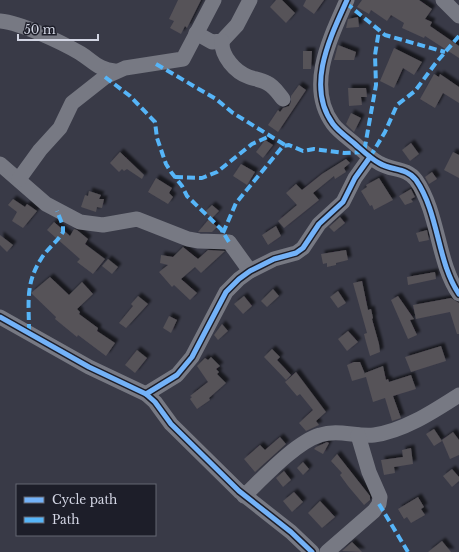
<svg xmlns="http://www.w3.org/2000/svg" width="459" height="552" font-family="'Libre Baskerville',serif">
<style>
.building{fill:#565258;filter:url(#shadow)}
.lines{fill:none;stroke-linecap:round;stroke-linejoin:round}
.minor{stroke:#777983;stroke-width:15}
.quiet{stroke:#56b5f8;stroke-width:4;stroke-dasharray:8 4;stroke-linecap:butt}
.cycleway-casing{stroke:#1d1e29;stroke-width:8}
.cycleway{stroke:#73b2f8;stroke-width:5}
</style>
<defs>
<filter id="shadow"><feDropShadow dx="3.5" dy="-3.5" stdDeviation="1" flood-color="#0009"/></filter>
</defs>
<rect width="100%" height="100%" fill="#393a47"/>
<!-- building -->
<g class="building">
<polygon points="178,0 201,0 187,28 185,26 181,34 170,28 174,21 169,19"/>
<polygon points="276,0 282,0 295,13 286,23 270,7"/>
<polygon points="306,0 324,0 314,14 303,6"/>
<polygon points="362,0 419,0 432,9 425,19 432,22 430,26 459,46 459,58 425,36 424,38 402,28 404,23 391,15 387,21 371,10 369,14 357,7"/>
<polygon points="358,17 359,27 346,28 348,19"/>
<polygon points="338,45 356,52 354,60 334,60"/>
<polygon points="394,48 422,62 414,75 403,68 394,88 380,81"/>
<polygon points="303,51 312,51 311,69 303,69"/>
<polygon points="434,74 439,77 440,74 459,87 459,103 443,93 435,108 420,99"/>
<polygon points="299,85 306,90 278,132 268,125 278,110 280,112 283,108 289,106 291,102 291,96"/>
<polygon points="348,88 366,88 367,97 361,97 362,105 349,106"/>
<polygon points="351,113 361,118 354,132 346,124"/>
<polygon points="265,140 273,145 263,158 256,152"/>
<polygon points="411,143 419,154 410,161 402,150"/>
<polygon points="120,152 144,175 142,179 127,169 124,171 122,169 119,172 110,163"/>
<polygon points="453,152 459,155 459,178 444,170"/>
<polygon points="346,159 350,163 344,168 346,172 335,179 334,176 313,193 319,200 284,228 278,221 297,205 286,193 296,184 302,190 322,174"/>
<polygon points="241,164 255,172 247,185 233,176"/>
<polygon points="432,172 437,179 429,184 425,177"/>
<polygon points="156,178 172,188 169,193 173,197 168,204 148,192"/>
<polygon points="379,178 393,200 374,210 372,205 370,206 361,191 367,187 366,185"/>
<polygon points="411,189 415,197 411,199 413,202 405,205 399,196"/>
<polygon points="89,191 101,195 99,199 104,199 102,208 97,207 96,212 81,207 85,195 88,196"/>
<polygon points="13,199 25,207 27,204 37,211 23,228 12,221 17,212 8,205"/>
<polygon points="212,205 219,211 212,218 205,212"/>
<polygon points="340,217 345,223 334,232 329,227"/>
<polygon points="209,219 217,227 212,232 198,232"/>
<polygon points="54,222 70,236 74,229 77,230 88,239 85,244 105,259 93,274 77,262 80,259 47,230"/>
<polygon points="276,226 281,236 268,245 262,235"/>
<polygon points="427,230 429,240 419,242 416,233"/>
<polygon points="0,235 13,245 7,252 0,245"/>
<polygon points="183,247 198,259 208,250 225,251 201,273 195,267 181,279 197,293 190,300 174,285 172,287 159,272 168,265 160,263 161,255 173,257"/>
<polygon points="346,250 348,260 336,263 336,265 327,267 327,263 323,264 321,254"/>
<polygon points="108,259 118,267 112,274 102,266"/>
<polygon points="435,272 436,279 408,285 407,277"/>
<polygon points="50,277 69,295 82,282 93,294 77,309 80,312 79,314 98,328 97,331 115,343 106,356 78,335 77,337 55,319 56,317 31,293"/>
<polygon points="362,281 368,310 371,309 373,318 372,319 379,344 380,352 370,356 366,342 364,334 367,333 353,283"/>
<polygon points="273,289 279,296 267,307 261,301"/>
<polygon points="338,291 346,303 338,308 330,297"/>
<polygon points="138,296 148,304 126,328 119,323 133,306 131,304"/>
<polygon points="244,296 252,306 243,314 234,304"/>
<polygon points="398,296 414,319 410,320 417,335 408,339 391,300"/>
<polygon points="451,298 459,303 459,334 457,334 450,312 416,319 413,305"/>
<polygon points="169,316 177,320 171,333 163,328"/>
<polygon points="222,324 228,331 218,340 214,335"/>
<polygon points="348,331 358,342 347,351 338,339"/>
<polygon points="441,346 446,361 411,372 405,357"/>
<polygon points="272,349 280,357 277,360 291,375 286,380 264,357"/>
<polygon points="137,350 147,358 135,373 125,365"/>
<polygon points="211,357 220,366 216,369 219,372 217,374 226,383 209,398 210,400 197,409 190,399 192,397 190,396 208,382 197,366 205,358 208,360"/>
<polygon points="354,362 360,362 365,374 365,373 383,366 386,380 388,379 389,382 411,375 416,389 393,396 401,418 392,421 385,398 373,402 366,377 352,381 347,365"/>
<polygon points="296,372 326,412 316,421 319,425 306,431 299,423 313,410 300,394 297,396 285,382"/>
<polygon points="434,429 442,441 434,446 426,434"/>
<polygon points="453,432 459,440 459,455 450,459 442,440"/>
<polygon points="280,437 286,444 255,472 244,459 260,445 265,450"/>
<polygon points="327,442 329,443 323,454 314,449 316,447"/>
<polygon points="411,448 413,464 394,467 395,473 384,475 381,460 403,457 402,450"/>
<polygon points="337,454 370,496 370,500 364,505 348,486 340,475 342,473 331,461"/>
<polygon points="303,462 309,469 303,475 297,468"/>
<polygon points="452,469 459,477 459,481 452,487 443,476"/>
<polygon points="284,471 291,480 283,487 276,478"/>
<polygon points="294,492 303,502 292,512 283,501"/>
<polygon points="418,497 424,507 421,509 425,515 411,523 407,517 404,519 398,509"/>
<polygon points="320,501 335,517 322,528 308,513"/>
<polygon points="442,541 451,552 428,552"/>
<polygon points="352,542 362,552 342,551"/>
</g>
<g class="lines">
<!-- minor -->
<g class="minor">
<path d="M 347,0 C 331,36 305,86 333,124 C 338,131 348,138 355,144 C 363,151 370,158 379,163 C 392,171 406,167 416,180 C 439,213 437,262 459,294"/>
<polyline points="443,0 459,16"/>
<path d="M 0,21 C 21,23 61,42 80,53 C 93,61 99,70 115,71"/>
<polyline points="196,33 212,42 222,41 237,25 250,0"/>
<path d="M 222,41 C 221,56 235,72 249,77 C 255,79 262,80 267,83 C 274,86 278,93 283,99"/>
<polyline points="0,164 46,204 80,222 103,225 137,219 188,239 199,241 229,242 250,271"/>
<polyline points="19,179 40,150 60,128 72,103 105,77 125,68 183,59 214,0"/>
<polyline points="0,317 89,367 146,394 155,402 171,424 239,491 291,532 312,552"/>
<polyline points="146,394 177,375 192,357 226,292 239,279 250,271 274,259 296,253 303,248 319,224 343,202 355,178 370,157"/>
<path d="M 244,496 C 263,478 296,442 320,435 C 338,429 356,437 374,435 C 404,431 434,411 459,395"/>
<polyline points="327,552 374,511 379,504 380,497 369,472 358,435"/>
</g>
<!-- quiet -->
<g class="quiet">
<polyline points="346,3 385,35 445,52"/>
<polyline points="156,64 216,99 233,113 285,145"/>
<polyline points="105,77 130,96 155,122 157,138 166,164 171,172 182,186 187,196 221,229 229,242"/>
<polyline points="370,157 385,132 397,105 415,91 435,64 459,36"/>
<polyline points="175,177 202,178 217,172 252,144 270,136"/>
<polyline points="223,233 236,203 283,146 289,145 303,151 314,149 344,153 364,152 376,85 375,55 379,30"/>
<path d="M 29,332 C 29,303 25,284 41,259 C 47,249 57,242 63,232 L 63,226 L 57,211"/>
<polyline points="379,504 408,552"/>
</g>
<defs>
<g id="cycleway">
<path d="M 347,0 C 331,36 305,86 333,124 C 338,131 348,138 355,144 C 363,151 370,158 379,163 C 392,171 406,167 416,180 C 439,213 437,262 459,294"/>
<polyline points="0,317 89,367 146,394 155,402 171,424 239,491 291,532 312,552"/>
<polyline points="146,394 177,375 192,357 226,292 239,279 250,271 274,259 296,253 303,248 319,224 343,202 355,178 370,157"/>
</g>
</defs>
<!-- cycleway casing -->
<use href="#cycleway" class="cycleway-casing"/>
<!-- cycleway -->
<use href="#cycleway" class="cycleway"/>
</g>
<!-- legend -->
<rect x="16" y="484" width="140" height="52" fill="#1d1e29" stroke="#656773"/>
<rect x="24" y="497" width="20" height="6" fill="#73b2f8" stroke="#656773"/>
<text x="52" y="504" font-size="12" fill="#d2d5e3">Cycle path</text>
<rect x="24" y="517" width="20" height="6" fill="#56b5f8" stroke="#656773"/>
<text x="52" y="524" font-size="12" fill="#d2d5e3">Path</text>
<!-- scale -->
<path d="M18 34v6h80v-6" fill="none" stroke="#d2d5e3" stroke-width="2"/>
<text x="24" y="34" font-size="12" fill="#d2d5e3" stroke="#1d1e29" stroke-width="3" paint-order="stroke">50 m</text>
</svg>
